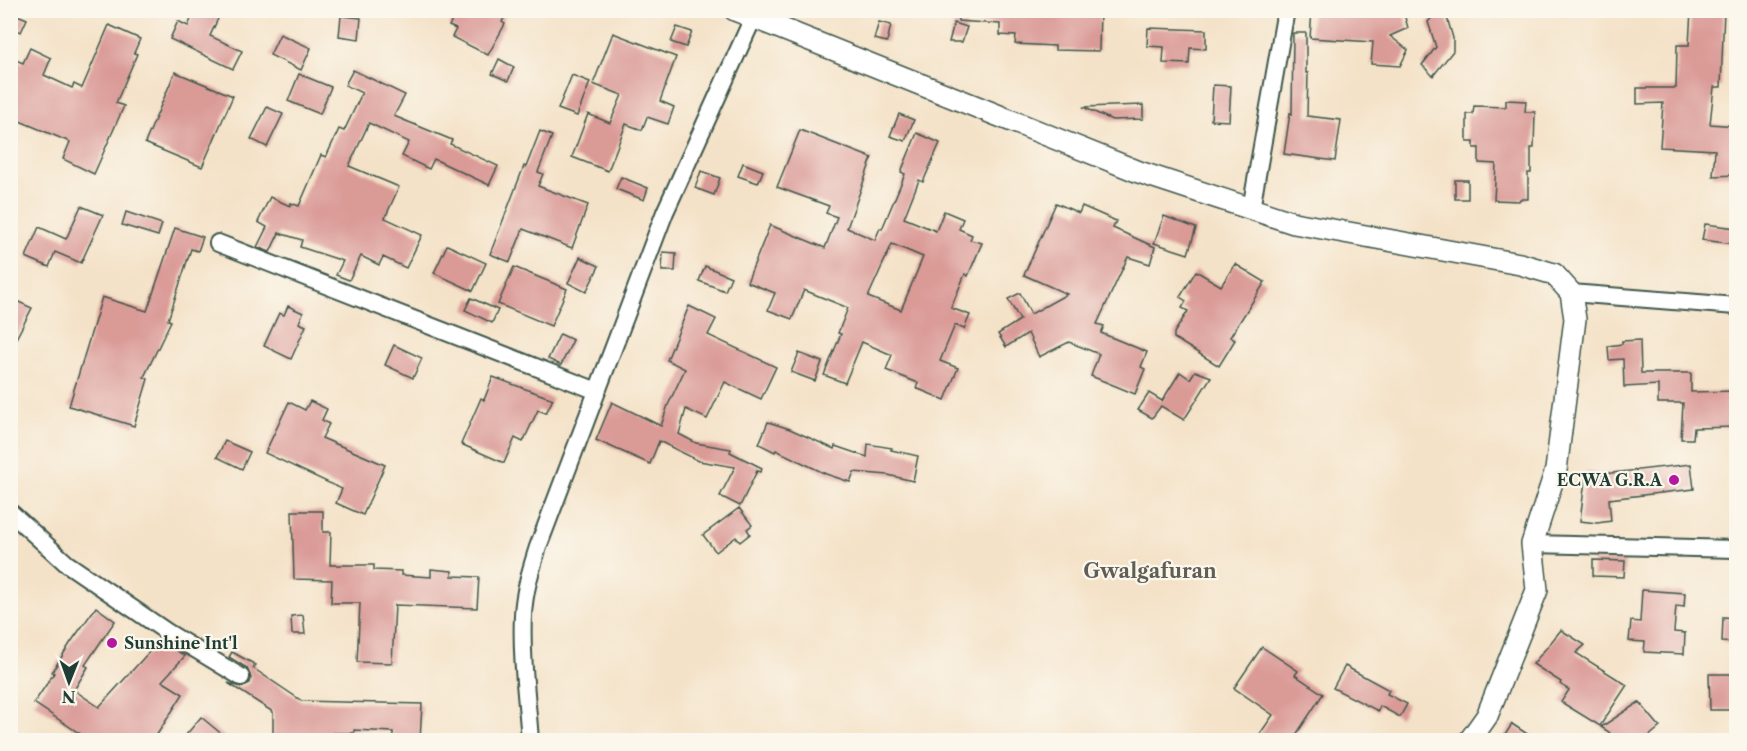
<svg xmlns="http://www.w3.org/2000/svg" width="1747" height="751" font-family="'Libre Caslon Text',serif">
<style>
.building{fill:#da9a96;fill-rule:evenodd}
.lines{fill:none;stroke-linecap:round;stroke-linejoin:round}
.minor-casing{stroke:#3f564a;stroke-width:20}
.tertiary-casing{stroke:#3f564a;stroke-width:24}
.minor{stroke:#fff;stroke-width:16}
.tertiary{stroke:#fff;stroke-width:21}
.poi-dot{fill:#b5179e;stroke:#fbf7ec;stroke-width:2}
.labels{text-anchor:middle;stroke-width:4.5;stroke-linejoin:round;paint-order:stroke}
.poi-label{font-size:16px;font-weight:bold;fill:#1f3d34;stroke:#fbf7ec;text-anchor:end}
.quarter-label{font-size:20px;font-weight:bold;fill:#605e56;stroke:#fbf7ec}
</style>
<rect width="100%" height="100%" fill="#fbf7ec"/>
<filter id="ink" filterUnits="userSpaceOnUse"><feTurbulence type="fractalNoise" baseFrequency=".0167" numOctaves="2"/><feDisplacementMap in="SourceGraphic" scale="12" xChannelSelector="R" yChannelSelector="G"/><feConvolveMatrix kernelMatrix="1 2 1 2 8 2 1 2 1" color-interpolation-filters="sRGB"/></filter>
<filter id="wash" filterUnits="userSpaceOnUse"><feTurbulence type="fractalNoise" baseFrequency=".008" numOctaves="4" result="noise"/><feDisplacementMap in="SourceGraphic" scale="24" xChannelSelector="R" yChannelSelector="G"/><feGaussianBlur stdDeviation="1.35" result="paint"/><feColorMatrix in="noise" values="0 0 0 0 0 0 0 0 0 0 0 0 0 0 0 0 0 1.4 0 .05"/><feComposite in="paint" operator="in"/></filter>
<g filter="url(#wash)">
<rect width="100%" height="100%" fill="#f4e2c8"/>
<g id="blocks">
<!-- building -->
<g class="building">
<polygon points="195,10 222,10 210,36 242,51 233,69 170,39 178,21 188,26"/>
<polygon points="457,10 480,10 490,16 493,10 508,10 502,22 505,24 488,55 452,37 456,29 449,26"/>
<polygon points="958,10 1100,10 1099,51 1055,50 1055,46 1015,44 1016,36 1000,35 1000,24 958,21"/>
<polygon points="1312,10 1403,10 1408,28 1390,36 1408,50 1400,66 1371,64 1373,42 1310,38"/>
<polygon points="1691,10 1724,10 1721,87 1714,87 1710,124 1737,126 1737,175 1713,176 1715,150 1660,147 1663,103 1637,104 1637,88 1676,88 1677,45 1689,45"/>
<polygon points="10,12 27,19 21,32 10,28"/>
<polygon points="1435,14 1446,14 1453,38 1453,51 1433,76 1422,65 1436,47 1428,22"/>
<polygon points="341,16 361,18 359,39 339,36"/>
<polygon points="879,22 891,25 887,42 874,39"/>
<polygon points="954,23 967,27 962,42 949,42"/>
<polygon points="109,25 140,39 134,53 137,54 116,103 124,106 94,174 63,159 70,142 10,117 10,73 16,60 23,63 30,48 51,58 44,75 72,88 74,84 82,88"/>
<polygon points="677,27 692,32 686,47 671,42"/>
<polygon points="1148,28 1206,30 1206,49 1190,48 1189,64 1163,63 1164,47 1147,46"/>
<polygon points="613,33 676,57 660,101 674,107 668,124 647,117 642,130 626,124 608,171 572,157 588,114 610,123 622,95 593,84"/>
<polygon points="1293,33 1306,33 1306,73 1308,73 1307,116 1341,120 1335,161 1284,154 1290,113 1292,114"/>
<polygon points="280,34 311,48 301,70 270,55"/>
<polygon points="499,59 514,67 508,81 492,74"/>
<polygon points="353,70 405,95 394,116 452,140 450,144 498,166 489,185 434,159 429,169 402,156 409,142 369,123 349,166 399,187 385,218 422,235 406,268 383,257 379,265 361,256 349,280 336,275 343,261 300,247 302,240 279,233 270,252 257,247 267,227 258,222 270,197 290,206 291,203 299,206 321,155 326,157 339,129 344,131 362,93 345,85"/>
<polygon points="175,72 233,96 202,167 145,143"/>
<polygon points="299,74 331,87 320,114 288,101"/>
<polygon points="572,75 590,82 577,116 558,109"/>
<polygon points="1213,85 1231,86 1229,121 1211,120"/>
<polygon points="1506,100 1526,101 1525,112 1535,112 1534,148 1531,148 1531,173 1528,173 1528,199 1520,199 1519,201 1494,200 1496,164 1479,163 1479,148 1474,148 1474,142 1467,142 1467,114 1473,114 1474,106 1506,107"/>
<polygon points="1143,105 1143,119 1112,120 1083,107"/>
<polygon points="267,107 283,114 267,147 251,139"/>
<polygon points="899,114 914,120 905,141 890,136"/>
<path d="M 800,130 L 872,158 L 847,228 L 875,240 L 880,228 L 882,229 L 905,174 L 901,172 L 917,133 L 940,143 L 923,182 L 919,180 L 904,218 L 936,231 L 944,211 L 963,219 L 959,229 L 972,235 L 970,240 L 982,243 L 968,276 L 965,274 L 951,308 L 970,315 L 964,329 L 955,325 L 940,361 L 958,368 L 945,400 L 916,388 L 918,383 L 886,370 L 892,355 L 862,342 L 845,383 L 824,375 L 841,334 L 838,333 L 848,308 L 804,290 L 792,319 L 768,310 L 775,293 L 747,282 L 770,225 L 825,248 L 837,217 L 826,213 L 829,206 L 777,187 ZM 892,244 L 923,257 L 901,310 L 868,297 Z"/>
<polygon points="540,131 552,136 538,172 543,174 538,186 588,205 572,248 523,229 510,262 490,254 524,166 526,167"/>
<polygon points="743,163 763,171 758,183 738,176"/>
<polygon points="701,171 720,178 714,195 695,188"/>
<polygon points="621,177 648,188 644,200 616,189"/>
<rect x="1455" y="180" width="13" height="19"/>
<polygon points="1056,203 1079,213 1082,206 1116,221 1113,228 1155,247 1150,264 1128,257 1097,324 1104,326 1101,333 1147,352 1141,367 1145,369 1135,394 1091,376 1099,354 1069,342 1039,357 1028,333 1006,347 998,334 1020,320 1008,299 1020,293 1031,314 1067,294 1024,275"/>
<polygon points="81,206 103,215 81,263 55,252 49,267 26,257 39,227 66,239"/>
<polygon points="126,212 162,224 158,236 122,225"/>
<polygon points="1164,216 1196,228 1188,254 1154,243"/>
<polygon points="1705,224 1736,228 1734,244 1702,240"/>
<polygon points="175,228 203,237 198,251 191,249 168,320 171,321 144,377 148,379 134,426 69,406 102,297 147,311"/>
<polygon points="447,245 486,263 473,291 434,273"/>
<polygon points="663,252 676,253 675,271 662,271"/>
<polygon points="580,257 599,266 586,292 568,283"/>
<polygon points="1235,264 1265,282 1230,337 1235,340 1219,366 1174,338 1174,333 1188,311 1182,308 1186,301 1180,297 1196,271 1221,286"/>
<polygon points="705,266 731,277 725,291 699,281"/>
<polygon points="514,267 567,289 551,326 498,304"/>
<polygon points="10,298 32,308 10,350"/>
<polygon points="471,298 498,310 492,323 465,310"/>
<polygon points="288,306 303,313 299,323 306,326 291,359 264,346 279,313 284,315"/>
<polygon points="689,306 716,319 708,335 776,367 761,399 725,382 707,419 686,409 679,434 696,443 731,449 730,452 762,468 761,472 757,471 740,506 720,496 735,467 699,461 659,441 650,464 596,440 612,402 661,426 668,405 685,369 667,360"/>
<polygon points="560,334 573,340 561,365 548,359"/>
<polygon points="1640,340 1641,373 1691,373 1691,392 1737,391 1737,427 1694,428 1693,439 1681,439 1683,403 1658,403 1658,385 1624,387 1623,359 1609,360 1608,346 1622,344 1622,341"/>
<polygon points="394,345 422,358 413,378 385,365"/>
<polygon points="799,353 822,362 815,381 791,372"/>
<polygon points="1195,371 1211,377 1184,420 1161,406 1152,418 1138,410 1149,393 1162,401 1180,372 1190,379"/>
<polygon points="493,377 553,399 546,413 538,410 523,442 515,438 504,463 461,444 481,398 484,400"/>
<polygon points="310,401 327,409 322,420 329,424 322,438 385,465 363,515 336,503 342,489 265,453 289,402 305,410"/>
<polygon points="768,422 790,429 834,449 835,446 867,457 868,444 892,448 891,450 918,456 913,481 888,475 854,472 850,482 826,474 776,450 775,452 759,444"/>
<polygon points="225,441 250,452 242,469 217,457"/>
<polygon points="1691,464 1694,489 1609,499 1611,521 1597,523 1580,521 1586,472 1603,474"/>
<polygon points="739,508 752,525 747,529 750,534 740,542 736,537 716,552 703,535"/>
<polygon points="292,511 323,511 323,532 331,532 330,565 374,565 374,570 401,571 401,575 431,577 431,569 452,571 452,576 479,577 477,608 395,605 392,663 357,662 360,603 331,603 332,580 294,579"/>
<polygon points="1593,560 1625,561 1624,577 1593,576"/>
<polygon points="1642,590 1685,593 1684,607 1676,606 1674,632 1685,633 1684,654 1644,652 1645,642 1629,641 1631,621 1640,622"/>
<polygon points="96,607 115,621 85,665 88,667 74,690 99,707 160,640 185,656 162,681 183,694 153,741 91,741 34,703 54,673 52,672 71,642"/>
<polygon points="303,615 305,634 292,634 291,616"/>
<polygon points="1723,617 1737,618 1737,643 1722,642"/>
<polygon points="1561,630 1585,645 1576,653 1627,685 1600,726 1561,702 1569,690 1560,684 1561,682 1533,664"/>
<polygon points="1262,647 1298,671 1295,675 1323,694 1292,741 1255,741 1273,715 1234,688"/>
<polygon points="232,652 256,665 253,668 302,701 422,704 420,741 400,740 401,737 393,737 393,732 354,730 354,733 334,733 333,735 326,735 325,740 273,741 273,712 228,683 241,687 250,683 251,678 247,668 229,657"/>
<polygon points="1345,666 1389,690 1387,694 1407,704 1400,717 1380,706 1378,711 1333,688"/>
<polygon points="1709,674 1737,674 1737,710 1710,710"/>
<polygon points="1639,702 1660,727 1643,741 1615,741 1609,732 1601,727"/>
<polygon points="201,717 212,726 230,741 181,741"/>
<polygon points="1512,724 1538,741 1501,741"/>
</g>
</g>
</g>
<g filter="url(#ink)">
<use href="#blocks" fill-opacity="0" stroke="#3f564a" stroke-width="1.5"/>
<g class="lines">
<defs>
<g id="minor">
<polyline points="1251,209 1286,10"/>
<polyline points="218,243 597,391"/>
<polyline points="1571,293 1736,306"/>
<polyline points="10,512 66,563 167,632 241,677"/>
<polyline points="1532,544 1736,549"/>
<path d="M 530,740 C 527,699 521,657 523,615 C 524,592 531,569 538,547 L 665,212 L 753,18"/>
</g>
<polyline id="tertiary" points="735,10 1139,172 1294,223 1520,264 1554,274 1571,293 1575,319 1556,470 1532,544 1537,590 1487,716 1470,740"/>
</defs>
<!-- minor casing -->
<use href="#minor" class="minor-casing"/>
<!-- tertiary casing -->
<use href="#tertiary" class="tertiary-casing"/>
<!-- minor -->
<use href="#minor" class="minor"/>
<!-- tertiary -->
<use href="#tertiary" class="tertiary"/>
</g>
</g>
<!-- markers -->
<g class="poi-dot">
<circle cx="1674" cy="480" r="6"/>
<circle cx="112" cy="643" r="6"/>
</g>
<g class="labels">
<!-- poi labels -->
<g class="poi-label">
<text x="1662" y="486">ECWA G.R.A</text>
<text x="124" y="649" text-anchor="start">Sunshine Int'l</text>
</g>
<!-- quarter labels -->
<g class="quarter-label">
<text x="1150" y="578">Gwalgafuran</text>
</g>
</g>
<!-- margin -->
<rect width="1747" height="751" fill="none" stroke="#fbf7ec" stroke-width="36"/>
<!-- north arrow -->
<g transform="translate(69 682) rotate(181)" stroke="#fbf7ec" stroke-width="4.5" paint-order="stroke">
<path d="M0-4.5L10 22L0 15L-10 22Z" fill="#1f3d34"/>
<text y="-9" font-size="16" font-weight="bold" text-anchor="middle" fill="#1f3d34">N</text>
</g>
</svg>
